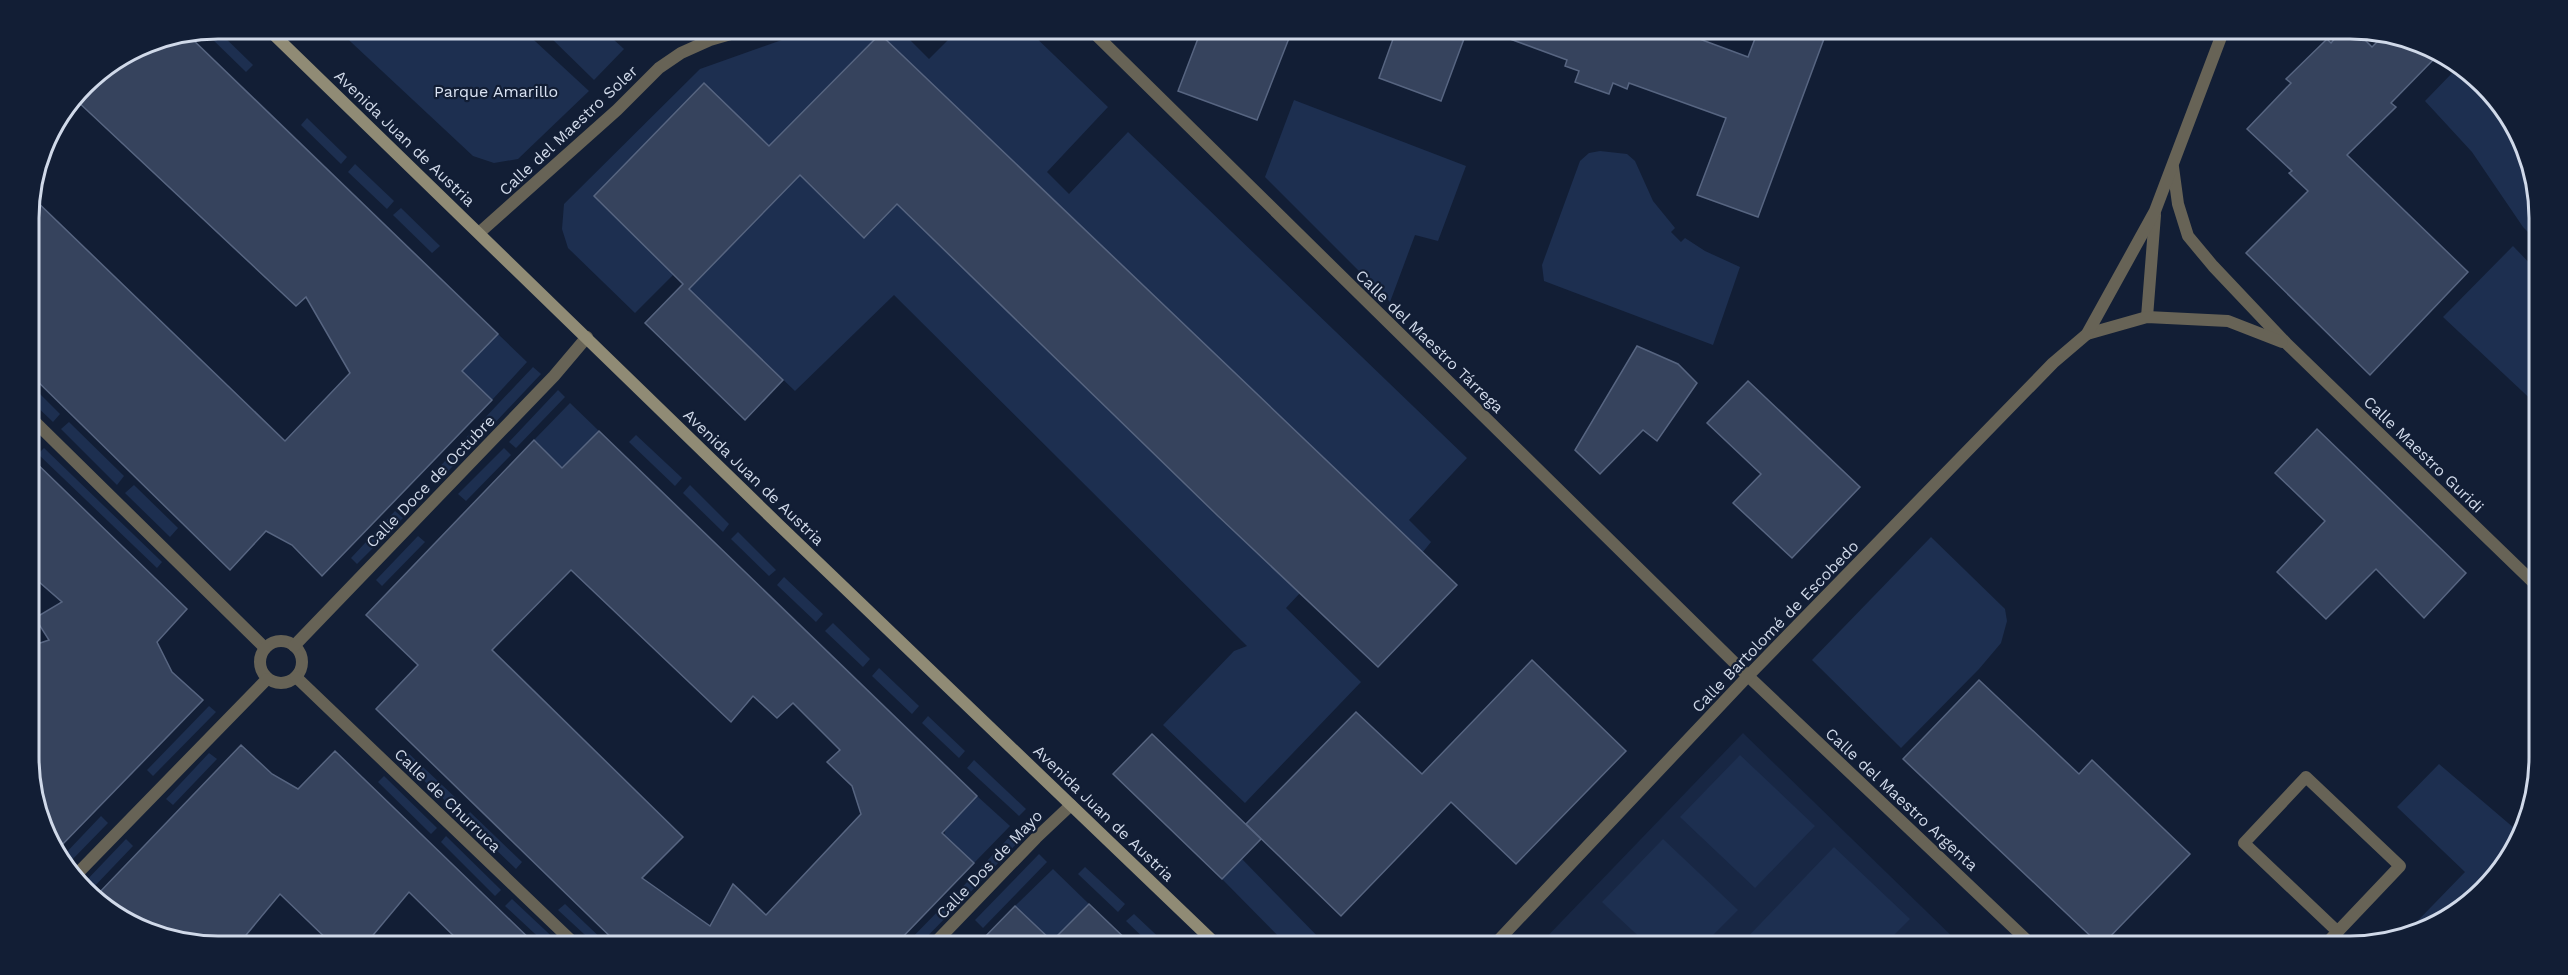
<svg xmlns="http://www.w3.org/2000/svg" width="2568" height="975" font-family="'Work Sans',sans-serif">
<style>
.built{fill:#182744}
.green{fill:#1d2f50}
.building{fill:#36435d;stroke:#576581;stroke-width:1.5;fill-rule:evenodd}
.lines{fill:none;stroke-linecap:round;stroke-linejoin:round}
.minor{stroke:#676356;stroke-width:12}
.secondary{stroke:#908b75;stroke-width:12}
.labels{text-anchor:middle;stroke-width:4.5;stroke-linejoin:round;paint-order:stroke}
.park-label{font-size:16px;fill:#dae3f3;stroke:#121e35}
.street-label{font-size:16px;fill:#d0d9e9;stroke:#121e35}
.rim{fill:none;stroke:#d0d9e9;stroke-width:3}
</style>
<rect width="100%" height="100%" fill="#121e35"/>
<!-- built -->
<polygon class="built" points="1743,733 1962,946 1538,946"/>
<!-- green -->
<g class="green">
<polygon points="216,29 253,65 246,72 207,34"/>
<polygon points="337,29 522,29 589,91 518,159 494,163 473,156"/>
<polygon points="550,29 602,29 624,49 594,80 546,33"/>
<polygon points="813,29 915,29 907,37 929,59 959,29 1027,29 1108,107 1047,172 1069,194 1128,132 1467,458 1409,520 1431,542 1422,553 1002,151 926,232 1219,518 1300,593 1286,608 1361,682 1245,803 1163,725 1234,651 1247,646 894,295 795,391 689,289 800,175 865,238 974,125 880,34 769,146 704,83 595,195 674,274 635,313 568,248 562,229 564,204 700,69"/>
<polygon points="2456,69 2493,93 2520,135 2538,193 2538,242 2523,227 2472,152 2425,101"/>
<polygon points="1294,100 1466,166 1438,241 1415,235 1390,302 1265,177"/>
<polygon points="307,118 347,157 341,164 301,125"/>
<polygon points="1600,151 1627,154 1635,161 1653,201 1675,228 1671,232 1681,242 1685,238 1705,251 1740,267 1713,345 1544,281 1542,265 1580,161 1589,153"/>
<polygon points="355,164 394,201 387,209 348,172"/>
<polygon points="401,208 440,246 432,253 393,215"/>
<polygon points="2513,246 2538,272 2538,406 2443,317"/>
<polygon points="498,334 527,362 492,400 462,371"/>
<polygon points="533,367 541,374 490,428 482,421"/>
<polygon points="30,384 60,414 53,422 30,400"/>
<polygon points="558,390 565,397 516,448 509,442"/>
<polygon points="570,403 599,431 561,468 534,440"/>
<polygon points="69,422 124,476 117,485 61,429"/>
<polygon points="474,429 480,436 442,478 435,472"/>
<polygon points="636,435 682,478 675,486 629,442"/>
<polygon points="44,448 162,562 157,568 38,454"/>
<polygon points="504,448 511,455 466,501 458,494"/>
<polygon points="134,485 178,528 170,537 125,493"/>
<polygon points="690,485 729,524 723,532 683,493"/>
<polygon points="395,511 403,518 357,564 351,558"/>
<polygon points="738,532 776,570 769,576 731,539"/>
<polygon points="418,536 425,542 382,586 376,580"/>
<polygon points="1931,537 2005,609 2007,621 2001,643 1979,669 1901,748 1812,660"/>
<polygon points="784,577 823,614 816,622 777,585"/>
<polygon points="833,623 870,659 863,667 825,631"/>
<polygon points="879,668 919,706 912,714 872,676"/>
<polygon points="209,706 216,712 153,776 147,770"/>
<polygon points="928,716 965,751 959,758 922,723"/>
<polygon points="405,750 459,801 453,808 399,757"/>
<polygon points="209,753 217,759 173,805 166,799"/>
<polygon points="1740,755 1815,826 1755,888 1680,817"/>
<polygon points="974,760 1026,809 1019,816 967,768"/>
<path d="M 2439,764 L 2521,834 C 2514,846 2509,860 2501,871 C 2482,899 2434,932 2401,938 L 2465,872 L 2397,807 Z"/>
<polygon points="384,776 437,828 431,834 378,782"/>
<polygon points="977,796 1010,826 974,863 944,835 946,828"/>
<polygon points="470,812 522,862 516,869 464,819"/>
<polygon points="101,816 108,823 67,865 63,856"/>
<polygon points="1015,831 1022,838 961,902 954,896"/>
<polygon points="446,836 501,890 495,896 441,842"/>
<polygon points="126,839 133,846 91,890 84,883"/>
<polygon points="1663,839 1738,910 1702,946 1649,946 1602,902"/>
<polygon points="1834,847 1910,919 1883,946 1739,946"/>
<polygon points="1039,854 1047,862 983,928 975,920"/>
<polygon points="1242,859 1327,946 1288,946 1222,879"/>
<polygon points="1085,867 1125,904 1118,912 1078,874"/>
<polygon points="1053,869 1089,904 1056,937 1051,940 1015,906"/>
<polygon points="512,899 562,946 548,946 505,906"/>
<polygon points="565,904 609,946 597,946 558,910"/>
<polygon points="944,905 951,912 918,946 904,946"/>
<polygon points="1134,914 1168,946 1152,946 1126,921"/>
</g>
<!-- building -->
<g class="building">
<polygon points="1202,28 1293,28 1257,120 1178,91"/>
<polygon points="1397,28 1468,28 1441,101 1379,78"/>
<polygon points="1492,28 1670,28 1748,57 1759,28 1828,28 1758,217 1697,195 1726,118 1629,83 1627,89 1613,83 1609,94 1575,82 1579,71 1565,66 1567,60 1491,32"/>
<polygon points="2344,28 2354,29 2372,47 2385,34 2411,39 2437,56 2391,103 2396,107 2347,155 2468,272 2370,375 2246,253 2308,191 2289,173 2292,171 2247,129 2291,83 2286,79 2327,39 2331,43"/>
<polygon points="880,34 1457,585 1378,667 1219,517 897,204 864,238 800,175 689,289 783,380 745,420 645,323 683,284 594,196 704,83 769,146"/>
<polygon points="188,35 498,334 462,371 492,400 322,576 292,545 266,531 230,570 30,374 29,206 31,196 285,441 350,373 306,297 296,306 75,99 94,75 146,43"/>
<polygon points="1637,346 1678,364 1697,383 1657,441 1643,430 1600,474 1575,450"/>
<polygon points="1748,381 1860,487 1792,558 1733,503 1761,474 1707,423"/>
<polygon points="2317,429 2466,573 2424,618 2376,569 2326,619 2277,572 2325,521 2275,473"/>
<path d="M 599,431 L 977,796 L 942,833 L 974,863 L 894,946 L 620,946 L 376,709 L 418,665 L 366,615 L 534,440 L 562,468 ZM 571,570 L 731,722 L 753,696 L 777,718 L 793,703 L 840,750 L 827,762 L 852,786 L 861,814 L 766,915 L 733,884 L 710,926 L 642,878 L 683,837 L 492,650 Z"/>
<polygon points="30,457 187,609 157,642 172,672 203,700 59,848 32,793 31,646 49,640 35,618 62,602 31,575"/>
<polygon points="1532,660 1626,751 1516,864 1451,802 1341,916 1246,824 1356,712 1422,774"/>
<polygon points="1979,680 2079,774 2092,760 2190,854 2101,946 1903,759"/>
<polygon points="1152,734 1261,839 1222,879 1113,774"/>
<polygon points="241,745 272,774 298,789 335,751 537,946 464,946 409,892 364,946 334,946 280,894 237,946 218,946 157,936 96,896"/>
<polygon points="1089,904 1133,946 976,946 1015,906 1052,941"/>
</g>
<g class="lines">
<!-- minor -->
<g class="minor">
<polyline points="1090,29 1748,676 2033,946"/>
<polyline points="2173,167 2178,204 2188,236 2213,266 2286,343 2539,588"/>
<polyline points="479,233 617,110 659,68 681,53 710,40 748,29"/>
<polyline points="2147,317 2155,215"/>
<polyline points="2087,334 2147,317 2228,321 2282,342"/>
<polyline points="30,417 265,648"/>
<circle cx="281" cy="662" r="21"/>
<polyline points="294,646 554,376 587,337"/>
<polyline points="296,677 577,946"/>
<polyline points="73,878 267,679"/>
<polyline points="932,946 1036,838 1071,805"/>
<polyline points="1493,946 1748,676 2053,363 2087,334 2155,211 2224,29"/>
<polyline points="2324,946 2400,866 2306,777 2244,843 2338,932"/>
</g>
<!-- secondary -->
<polyline class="secondary" points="268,29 780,526 1218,946"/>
</g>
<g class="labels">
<!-- park labels -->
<g class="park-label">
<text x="496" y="97">Parque Amarillo</text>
</g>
<!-- street labels -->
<g class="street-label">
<text transform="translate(568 130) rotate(-43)" y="6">Calle del Maestro Soler</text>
<text transform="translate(405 138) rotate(44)" y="6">Avenida Juan de Austria</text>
<text transform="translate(1430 341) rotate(44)" y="6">Calle del Maestro Tárrega</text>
<text transform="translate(2424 454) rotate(44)" y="6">Calle Maestro Guridi</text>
<text transform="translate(754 477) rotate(44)" y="6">Avenida Juan de Austria</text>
<text transform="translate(430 481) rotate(-46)" y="6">Calle Doce de Octubre</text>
<text transform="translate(1775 626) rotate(-46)" y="6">Calle Bartolomé de Escobedo</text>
<text transform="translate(1902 799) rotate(43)" y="6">Calle del Maestro Argenta</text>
<text transform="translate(448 800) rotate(44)" y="6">Calle de Churruca</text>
<text transform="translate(1104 813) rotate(44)" y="6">Avenida Juan de Austria</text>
<text transform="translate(989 864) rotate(-46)" y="6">Calle Dos de Mayo</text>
</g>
</g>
<!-- crop -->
<path d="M0 0H2568V975H0ZM218 39H2350A179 179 0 0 1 2529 218V757A179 179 0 0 1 2350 936H218A179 179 0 0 1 39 757V218A179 179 0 0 1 218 39Z" fill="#121e35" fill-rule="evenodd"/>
<path class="rim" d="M218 39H2350A179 179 0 0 1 2529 218V757A179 179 0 0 1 2350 936H218A179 179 0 0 1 39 757V218A179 179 0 0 1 218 39Z"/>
</svg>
